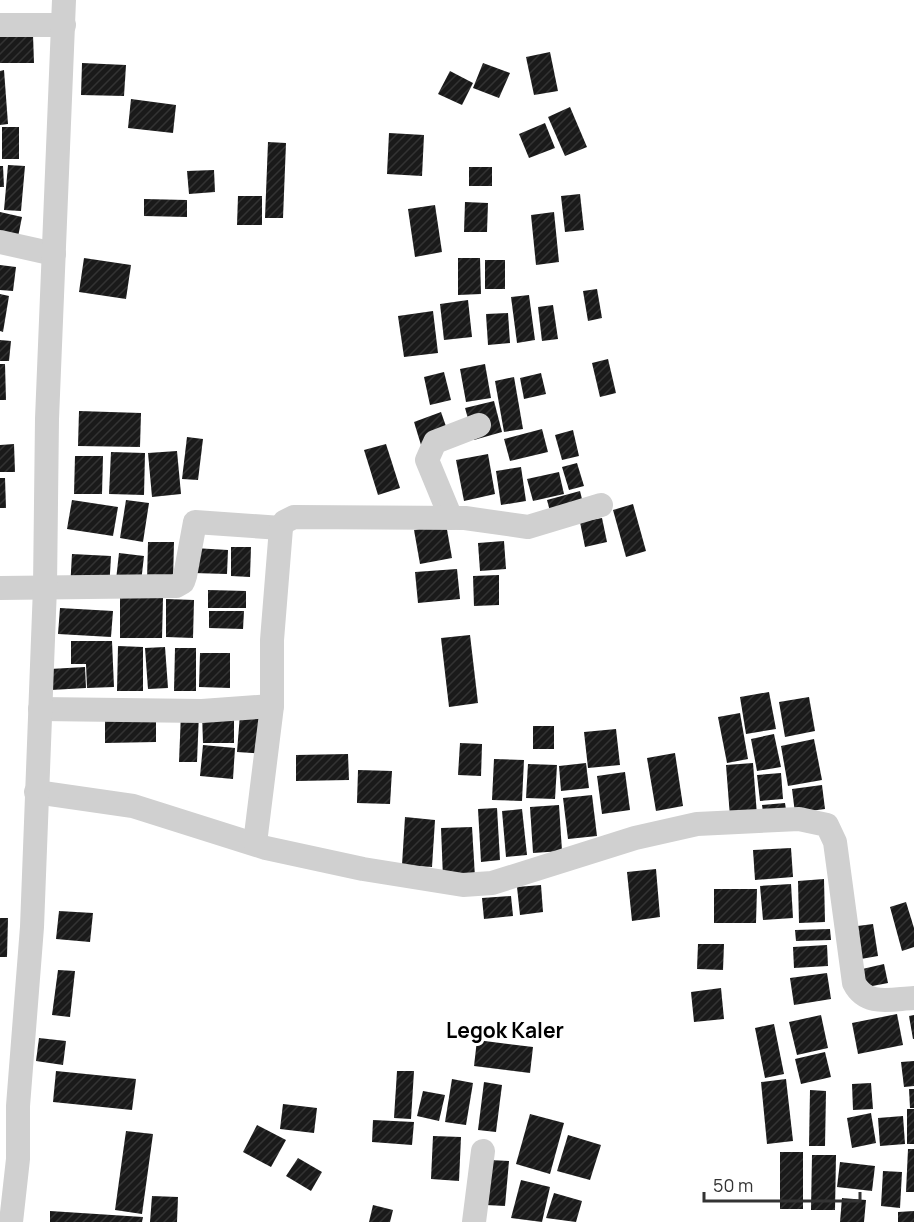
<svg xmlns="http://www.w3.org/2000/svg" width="914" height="1222" font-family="Manrope,sans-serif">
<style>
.building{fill:url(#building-hatch)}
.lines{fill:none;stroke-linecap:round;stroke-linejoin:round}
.street{stroke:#d0d0d0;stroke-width:24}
.labels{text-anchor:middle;stroke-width:6;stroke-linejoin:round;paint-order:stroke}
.quarter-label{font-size:21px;font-weight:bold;fill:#000;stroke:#fff}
</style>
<defs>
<pattern id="building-hatch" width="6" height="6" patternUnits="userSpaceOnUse" patternTransform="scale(1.5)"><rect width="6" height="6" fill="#1a1a1a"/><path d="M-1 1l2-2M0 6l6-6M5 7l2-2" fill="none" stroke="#333"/></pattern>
</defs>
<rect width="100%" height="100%" fill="#fff"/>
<!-- building -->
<g class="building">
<polygon points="0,35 33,35 34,63 0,63"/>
<polygon points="550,52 558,91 534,95 526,57"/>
<polygon points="82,63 126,65 124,96 81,95"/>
<polygon points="483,63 510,73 499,98 473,88"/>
<polygon points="4,70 8,124 0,125 0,71"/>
<polygon points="450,71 473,83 462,105 438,94"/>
<polygon points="131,99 176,105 173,133 128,128"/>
<polygon points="570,107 587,147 565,156 548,117"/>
<polygon points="545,123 555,148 529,158 519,134"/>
<rect x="2" y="127" width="17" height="32"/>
<polygon points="389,133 424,135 422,176 387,174"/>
<polygon points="268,142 286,143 283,218 265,218"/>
<polygon points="8,165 25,166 21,211 4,210"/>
<polygon points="0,166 3,166 4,187 0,187"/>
<rect x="469" y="167" width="23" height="19"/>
<polygon points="214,170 215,192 189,194 187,171"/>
<polygon points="580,194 584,230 565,232 561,196"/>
<polygon points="238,196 262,196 262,225 237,225"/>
<polygon points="144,199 187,200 187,217 144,216"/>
<polygon points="465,202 488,203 487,232 464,232"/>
<polygon points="435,205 442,252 415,257 408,209"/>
<polygon points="0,212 22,217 17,242 0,239"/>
<polygon points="554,212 559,262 536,265 531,215"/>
<polygon points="84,258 131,265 126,299 79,292"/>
<polygon points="458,258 480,258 481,294 458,295"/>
<rect x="485" y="260" width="20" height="29"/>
<polygon points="0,265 16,267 13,291 0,290"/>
<polygon points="597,289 602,318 588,321 583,291"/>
<polygon points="0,294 9,296 3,332 0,331"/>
<polygon points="529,295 535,340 517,343 511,297"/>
<polygon points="468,300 472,337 444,340 440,304"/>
<polygon points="553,305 558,339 542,341 538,307"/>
<polygon points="433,311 438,353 404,357 398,316"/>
<polygon points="508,313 510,343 488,345 486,314"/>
<polygon points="0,340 11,341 9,361 0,361"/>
<polygon points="608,359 616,393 600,397 592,363"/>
<polygon points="0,364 5,364 6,400 0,400"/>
<polygon points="485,364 491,398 466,402 460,369"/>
<polygon points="444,372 451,400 430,405 424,377"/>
<polygon points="541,373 546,394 524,399 520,378"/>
<polygon points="514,377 523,429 504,432 495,381"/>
<polygon points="494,401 502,432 474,440 465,408"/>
<polygon points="79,411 141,413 140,447 78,446"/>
<polygon points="441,412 449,435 421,445 414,422"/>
<polygon points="542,429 548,452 510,461 504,439"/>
<polygon points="573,430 579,456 562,460 555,435"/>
<polygon points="187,437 203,439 198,480 182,479"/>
<polygon points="14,444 15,472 0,472 0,445"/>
<polygon points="386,444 400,488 378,495 364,450"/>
<polygon points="177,451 181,494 152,497 148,453"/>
<polygon points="111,452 145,453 144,495 109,494"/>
<polygon points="488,454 495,494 464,501 456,460"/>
<polygon points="75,456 103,456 102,494 74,494"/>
<polygon points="577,463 584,486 569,490 562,467"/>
<polygon points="521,467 526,501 501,505 496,471"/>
<polygon points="559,472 564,494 533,501 527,479"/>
<polygon points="0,478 5,478 6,508 0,508"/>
<polygon points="580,491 584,507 551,515 547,500"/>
<polygon points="72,500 118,507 113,536 67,529"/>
<polygon points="126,500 149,503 143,542 120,538"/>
<polygon points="633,504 646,551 626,557 613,510"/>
<polygon points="602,518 607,542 585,547 580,522"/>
<polygon points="446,524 452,558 420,564 414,530"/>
<polygon points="504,541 506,569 480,571 478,543"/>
<polygon points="148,542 174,542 173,580 147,580"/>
<polygon points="231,547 251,547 250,577 231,576"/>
<polygon points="194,548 228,550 227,574 193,573"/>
<polygon points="119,553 144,556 140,591 115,589"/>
<polygon points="72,554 111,556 109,591 70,589"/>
<polygon points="457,569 460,599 418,603 415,572"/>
<polygon points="499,575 499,605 474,606 473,576"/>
<polygon points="208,590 246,591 246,608 208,608"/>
<polygon points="120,598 163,598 162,638 120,638"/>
<polygon points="166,599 194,600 193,638 166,637"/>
<polygon points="60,608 113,611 111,637 58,634"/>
<polygon points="209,611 244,611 243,629 209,628"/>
<polygon points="470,635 478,703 449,707 441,638"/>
<polygon points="71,641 112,641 114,687 87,688 86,664 71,664"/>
<polygon points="118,646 143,647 143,691 117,691"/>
<polygon points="165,647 168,688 148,689 145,648"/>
<polygon points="175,648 196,648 196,691 174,691"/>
<polygon points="200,653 230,653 230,688 199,687"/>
<polygon points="85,667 86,688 51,690 50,669"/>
<polygon points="769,692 776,729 746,734 740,697"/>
<polygon points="809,697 815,731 785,737 779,702"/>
<polygon points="181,713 199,713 197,762 179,762"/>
<polygon points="740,713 748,759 727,763 718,717"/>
<polygon points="202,714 234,714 234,743 203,743"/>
<polygon points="240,714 268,716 265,754 237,752"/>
<polygon points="156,717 156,742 105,743 105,718"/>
<rect x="533" y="726" width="21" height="23"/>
<polygon points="616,729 620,765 588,768 584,732"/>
<polygon points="774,734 781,767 757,771 751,739"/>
<polygon points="814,739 822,780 788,786 781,746"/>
<polygon points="460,743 482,744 481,776 458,775"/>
<polygon points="203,745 235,748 233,779 200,776"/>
<polygon points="675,753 683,806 656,811 647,758"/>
<polygon points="348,754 349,780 296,781 296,755"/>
<polygon points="494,759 524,760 522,801 492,800"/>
<polygon points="586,763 589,788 561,791 559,766"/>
<polygon points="753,763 757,815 730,817 726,765"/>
<polygon points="528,764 557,765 555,799 526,798"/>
<polygon points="358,770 392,771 390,804 357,803"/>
<polygon points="625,772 630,810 602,814 597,776"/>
<polygon points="781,773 783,799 760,801 757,775"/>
<polygon points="822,785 825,809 795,813 792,789"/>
<polygon points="592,795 597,836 568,839 563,798"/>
<polygon points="785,803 787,816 764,819 762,805"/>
<polygon points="559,805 562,851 533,853 530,807"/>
<polygon points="497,808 500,860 481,862 478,809"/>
<polygon points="522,809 527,855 506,857 502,811"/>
<polygon points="405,817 435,820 432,867 402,865"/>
<polygon points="472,827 475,877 443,878 441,828"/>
<polygon points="791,848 793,877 755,880 753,850"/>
<polygon points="656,869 660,917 632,921 627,872"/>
<polygon points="824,879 825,922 799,923 798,881"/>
<polygon points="791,884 793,918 763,920 760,886"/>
<polygon points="541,885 543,912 520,915 517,887"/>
<polygon points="714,889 757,889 756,923 714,923"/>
<polygon points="511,896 513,916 484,919 482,898"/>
<polygon points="906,902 914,928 914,947 902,951 890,907"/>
<polygon points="59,911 93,913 90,942 56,939"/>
<polygon points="0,918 8,918 7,957 0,957"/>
<polygon points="873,924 878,956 855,960 850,927"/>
<polygon points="830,929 831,940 796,941 795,930"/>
<polygon points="698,944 724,944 723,970 697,969"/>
<polygon points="827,945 828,966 794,968 793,947"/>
<polygon points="884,964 888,983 862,988 858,970"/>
<polygon points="58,970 75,971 70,1017 52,1015"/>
<polygon points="827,973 831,999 794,1005 790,978"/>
<polygon points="721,988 724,1019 694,1022 691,992"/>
<polygon points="897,1014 903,1045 858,1054 852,1023"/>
<polygon points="821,1015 828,1048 797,1055 789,1022"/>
<polygon points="914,1015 914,1039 913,1039 909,1016"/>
<polygon points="774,1024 784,1074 765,1078 755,1028"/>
<polygon points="39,1038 66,1041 63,1065 36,1061"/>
<polygon points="477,1040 533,1047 530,1073 474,1066"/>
<polygon points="825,1052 831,1077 801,1084 795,1059"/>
<polygon points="914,1061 914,1086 904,1087 901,1062"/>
<polygon points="56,1071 136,1079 132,1110 53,1102"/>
<polygon points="397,1071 414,1071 411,1119 394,1118"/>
<polygon points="452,1079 473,1083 466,1125 445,1122"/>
<polygon points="786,1079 793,1141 767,1144 761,1082"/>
<polygon points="484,1082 502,1085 496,1132 478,1130"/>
<polygon points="871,1083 873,1109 853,1110 852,1084"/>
<polygon points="909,1089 914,1089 914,1108 910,1108"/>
<polygon points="810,1090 826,1091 825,1146 809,1146"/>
<polygon points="423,1091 445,1095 439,1121 417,1116"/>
<polygon points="283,1104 317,1108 314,1133 280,1129"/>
<rect x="907" y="1109" width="7" height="35"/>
<polygon points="871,1113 876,1143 852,1148 847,1118"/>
<polygon points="530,1114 564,1123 550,1174 516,1164"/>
<polygon points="903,1116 905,1144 880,1146 878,1118"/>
<polygon points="373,1120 414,1122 412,1145 372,1142"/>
<polygon points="257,1125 286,1140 271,1167 243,1152"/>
<polygon points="126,1131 153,1134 142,1214 115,1210"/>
<polygon points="568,1135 601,1145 590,1180 557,1171"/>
<polygon points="433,1136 461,1137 459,1181 431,1179"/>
<polygon points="908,1149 914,1149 914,1192 906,1192"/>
<rect x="780" y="1152" width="23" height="57"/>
<polygon points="812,1155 836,1155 835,1210 811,1210"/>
<polygon points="298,1158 322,1172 311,1191 286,1176"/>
<polygon points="490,1160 509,1161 505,1206 486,1205"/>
<polygon points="840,1162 875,1166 872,1191 837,1187"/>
<polygon points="883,1171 902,1172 900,1208 881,1206"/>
<polygon points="521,1180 550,1187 542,1222 511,1218"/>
<polygon points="554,1193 582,1201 576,1222 546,1218"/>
<polygon points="152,1196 178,1197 177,1222 150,1222"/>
<polygon points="842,1198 866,1200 864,1222 840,1222"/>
<polygon points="373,1205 393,1210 390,1222 369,1222"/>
<polygon points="50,1211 143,1217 142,1222 50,1222"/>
<polygon points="914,1211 914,1222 898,1222 898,1212"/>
</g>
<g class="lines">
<!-- street -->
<g class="street">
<polyline points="0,25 64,25"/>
<polyline points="0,242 54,254"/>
<polyline points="451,518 427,460 435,442 479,425"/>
<polyline points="0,588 176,586 183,582 185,576 195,522 281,528"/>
<polyline points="40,709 202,711 272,706"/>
<path d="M 36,792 L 133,806 L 266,848 L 363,869 L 463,885 L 492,883 L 635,838 L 697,824 L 799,819 L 827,825 L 835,842 L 854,983 C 866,1007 891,999 914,998"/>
<polyline points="255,843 272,706 272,640 281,528 284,522 294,517 465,518 528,527 601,505"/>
<polyline points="11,1222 18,1159 18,1106 32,927 45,587 47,419 64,0"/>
<polyline points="474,1222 483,1151"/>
</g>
</g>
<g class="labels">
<!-- quarter labels -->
<g class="quarter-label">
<text x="505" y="1038">Legok Kaler</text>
</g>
</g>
<!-- scale -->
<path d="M704 1192v9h156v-9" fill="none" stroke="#333333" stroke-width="3"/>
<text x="713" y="1192" font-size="18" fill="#333333" stroke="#ffffff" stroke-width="4.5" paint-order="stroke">50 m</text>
</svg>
